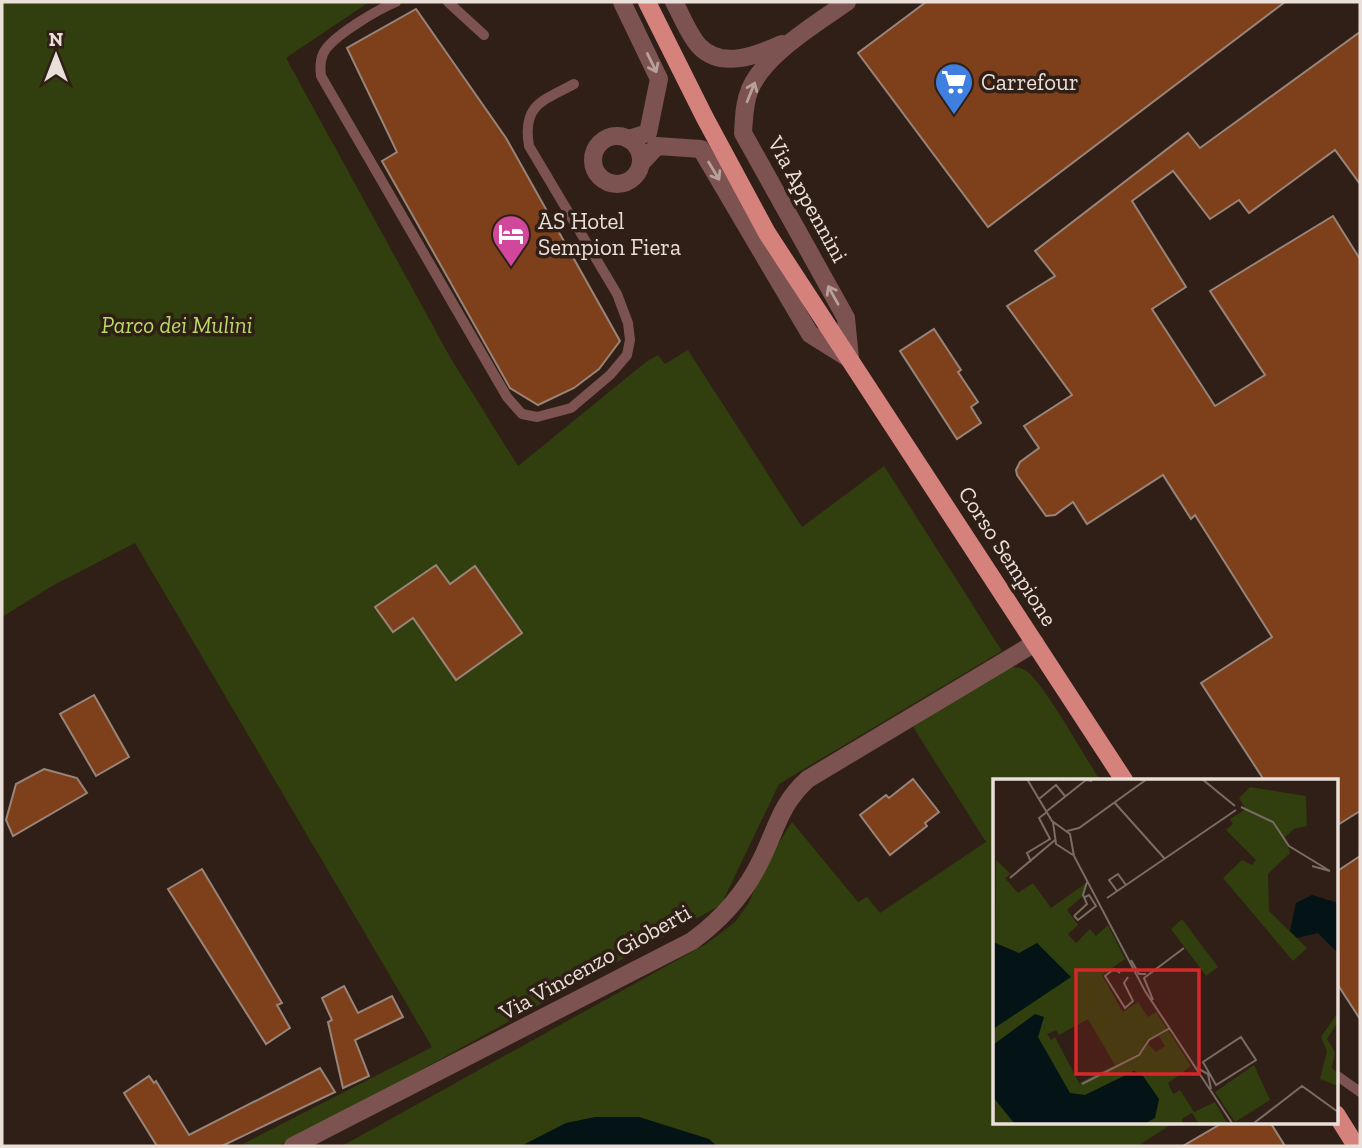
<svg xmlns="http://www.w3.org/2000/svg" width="1362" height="1148" font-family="'Zilla Slab',serif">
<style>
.green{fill:#313e0d}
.water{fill:#031316}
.building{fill:#7e401a;stroke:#99847a;stroke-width:2}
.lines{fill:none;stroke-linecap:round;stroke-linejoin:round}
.lane{stroke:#7c5350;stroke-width:10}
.street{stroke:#7c5350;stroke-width:18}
.primary{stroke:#d6827c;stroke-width:18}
.oneway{stroke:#b8a09b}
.labels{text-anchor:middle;stroke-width:7;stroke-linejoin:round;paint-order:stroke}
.poi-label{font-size:23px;fill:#eadfd9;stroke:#2f1f16;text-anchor:start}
.street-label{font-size:23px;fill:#eadfd9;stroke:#2f1f16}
.park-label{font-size:23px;font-style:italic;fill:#b7db63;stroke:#2f1f16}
.inset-road{fill:none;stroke:#7a6c64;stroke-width:2}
.view{fill:#d62828;fill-opacity:0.15;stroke:#d62828;stroke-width:3.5}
.inset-edge{fill:none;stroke:#eadfd9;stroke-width:3.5}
</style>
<rect width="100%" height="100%" fill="#2f1f16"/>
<!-- green -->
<g class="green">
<polygon points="2,2 369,2 286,58 450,357 518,466 646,362 658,355 665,364 688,350 802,527 884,466 1002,651 779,784 721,905 348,1110 278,1146 239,1146 432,1047 135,543 52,586 2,617"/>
<path d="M 1009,667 C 1015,667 1020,667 1025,670 C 1044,682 1085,758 1100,780 L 995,780 L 995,1122 L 1175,1122 L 1138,1146 L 342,1146 L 706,944 L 735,922 L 748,904 L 769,858 L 792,822 L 858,902 L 867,897 L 880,913 L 986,842 L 913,727 L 980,683 Z"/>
</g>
<!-- water -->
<polygon class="water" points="595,1117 639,1117 709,1139 717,1146 521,1146 566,1123"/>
<!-- building -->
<g class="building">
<polygon points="926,2 1285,2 988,227 858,53"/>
<polygon points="416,9 506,138 620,341 599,369 574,388 538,405 510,388 382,161 397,152 347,48"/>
<polygon points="1360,32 1360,184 1335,150 1249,213 1239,200 1210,219 1173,171 1132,201 1186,287 1152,309 1215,406 1265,375 1210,291 1333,216 1360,259 1360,811 1336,826 1336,780 1264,780 1201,683 1272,637 1195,515 1191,519 1163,475 1087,524 1073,502 1055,515 1046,516 1017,475 1016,470 1020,462 1039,448 1024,426 1072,395 1007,306 1055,276 1035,251 1188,133 1200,148"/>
<polygon points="934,329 961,370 958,372 978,402 971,407 981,423 957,439 900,351"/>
<polygon points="436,565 450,584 475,566 522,633 456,680 413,618 393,632 375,607"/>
<polygon points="94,695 129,757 96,776 60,714"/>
<polygon points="44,769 77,778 87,793 13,836 6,820 16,784"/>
<polygon points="913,779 939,812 925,823 927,826 890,855 860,815 886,795 889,798"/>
<polygon points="1360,856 1360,1019 1336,982 1336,872"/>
<polygon points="202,869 282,1003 277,1005 290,1028 266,1044 168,889"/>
<polygon points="344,986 358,1013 392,996 403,1017 355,1040 369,1076 343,1088 328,1022 332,1020 322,998"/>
<polygon points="320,1068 335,1092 222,1146 157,1146 124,1093 149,1076 154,1083 156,1081 189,1135"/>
<polygon points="1224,1122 1270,1122 1285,1146 1183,1146"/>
</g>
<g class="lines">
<!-- lane -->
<g class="lane">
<path d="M 396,2 C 379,9 330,37 323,54 C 320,61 320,68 321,76 L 507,397 L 522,414 L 537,417 L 571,408 L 610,375 L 627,355 L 630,340 L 628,323 L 617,294 L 529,146 C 522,105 542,101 574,84"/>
<polyline points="448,2 484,35"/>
<polyline points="1336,1075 1360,1092"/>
</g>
<!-- street -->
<g class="street">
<polyline points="622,2 659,79 648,133 628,139"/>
<path d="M 674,2 C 682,16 688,34 699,46 C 722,70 757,55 782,44"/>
<path d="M 847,2 C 816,24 765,54 750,89 C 744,103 744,118 743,133 L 846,318 L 850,359"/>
<circle cx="617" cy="160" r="24"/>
<polyline points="641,163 657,146 701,149 810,334 850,359"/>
<path d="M 293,1146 L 692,941 C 722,919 746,892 762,858 C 777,827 781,803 808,779 L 1035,643"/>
</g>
<!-- primary -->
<g class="primary">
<polyline points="647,2 705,118 767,233 1124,780"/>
<polyline points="1336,1114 1356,1146"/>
</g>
</g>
<!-- one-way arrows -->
<defs><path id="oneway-shaft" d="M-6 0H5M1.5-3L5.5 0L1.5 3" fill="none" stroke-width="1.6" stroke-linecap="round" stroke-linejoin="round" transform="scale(1.75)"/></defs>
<g class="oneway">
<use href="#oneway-shaft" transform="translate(652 63) rotate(64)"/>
<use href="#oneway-shaft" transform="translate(751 92) rotate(-68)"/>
<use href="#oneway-shaft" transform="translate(714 171) rotate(59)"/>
<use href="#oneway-shaft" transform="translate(833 295) rotate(-119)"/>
</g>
<!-- icons -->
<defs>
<symbol id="supermarket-pin" viewBox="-11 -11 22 30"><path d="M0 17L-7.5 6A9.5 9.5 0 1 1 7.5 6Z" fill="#3f7fe0" stroke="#2f1f16"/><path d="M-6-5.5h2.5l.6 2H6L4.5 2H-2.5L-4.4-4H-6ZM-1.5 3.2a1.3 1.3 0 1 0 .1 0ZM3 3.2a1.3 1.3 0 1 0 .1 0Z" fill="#fff"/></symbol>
<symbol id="hotel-pin" viewBox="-11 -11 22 30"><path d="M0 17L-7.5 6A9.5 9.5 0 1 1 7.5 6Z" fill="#d1479c" stroke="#2f1f16"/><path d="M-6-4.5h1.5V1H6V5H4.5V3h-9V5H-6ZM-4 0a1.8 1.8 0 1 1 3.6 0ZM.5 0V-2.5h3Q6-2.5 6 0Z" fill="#fff"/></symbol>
</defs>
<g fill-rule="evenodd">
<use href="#supermarket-pin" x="932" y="60" width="44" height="60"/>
<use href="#hotel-pin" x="489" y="212" width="44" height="60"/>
</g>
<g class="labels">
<!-- poi labels -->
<g class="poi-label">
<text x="981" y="90">Carrefour</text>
<text x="538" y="229">AS Hotel<tspan x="538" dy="26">Sempion Fiera</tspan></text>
</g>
<!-- street labels -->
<g class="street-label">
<text transform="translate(808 199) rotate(61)" y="8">Via Appennini</text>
<text transform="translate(1008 556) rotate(57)" y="8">Corso Sempione</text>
<text transform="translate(595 962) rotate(-29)" y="8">Via Vincenzo Gioberti</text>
</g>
<!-- park labels -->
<g class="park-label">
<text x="177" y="333">Parco dei Mulini</text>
</g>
</g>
<!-- overview -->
<g transform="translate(993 779)">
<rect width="345" height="345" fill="#2f1f16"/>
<path d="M 257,8 L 313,17 L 314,47 L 301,50 L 292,58 L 297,74 L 275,95 L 276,132 L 314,169 L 300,182 L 230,99 L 249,81 L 259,86 L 263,81 L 233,51 L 240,45 L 237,40 L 253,30 L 246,19 ZM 3,81 L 18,95 L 12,99 L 25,114 L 40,104 L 58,129 L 93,104 L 89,118 L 74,131 L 85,146 L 75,155 L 83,164 L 97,150 L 103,157 L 115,146 L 132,180 L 109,196 L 124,223 L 130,233 L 145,223 L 155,238 L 163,233 L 174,250 L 153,262 L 148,273 L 84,308 L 147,276 L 155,265 L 163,273 L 172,267 L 166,257 L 175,251 L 198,287 L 175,304 L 180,315 L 187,311 L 201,333 L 222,323 L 234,344 L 205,344 L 199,334 L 189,340 L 190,344 L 0,344 ZM 95,240 L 122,286 L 86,304 L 62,258 L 58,261 L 54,255 L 63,251 L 66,256 ZM 189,140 L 225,188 L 213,197 L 178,150 ZM 345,233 L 345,243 L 334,260 L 342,273 L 339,289 L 345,294 L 345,307 L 327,300 L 334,272 L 328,258 ZM 261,286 L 277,321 L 242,343 L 222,313 Z" fill="#313e0d" fill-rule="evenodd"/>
<path d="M 319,116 L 345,124 L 345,174 L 325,154 L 304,159 L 297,152 L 303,124 ZM 0,163 L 26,174 L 44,164 L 78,198 L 0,250 ZM 42,235 L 51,238 L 45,258 L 77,314 L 92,316 L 141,292 L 150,297 L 166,320 L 162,339 L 153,344 L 21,344 L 0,318 L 0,266 Z" fill="#031316"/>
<path class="inset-road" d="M 34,0 L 59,42 L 77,55 L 81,77 L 152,212 L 239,344M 209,0 L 242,27M 46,20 L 63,6 L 72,17M 121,23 L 172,80M 248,28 L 280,43 L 296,67 L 337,92 L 319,87M 54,32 L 93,1 L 99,2M 60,43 L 63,65 L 80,76M 74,52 L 86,49 L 154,0M 38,83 L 34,74 L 57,60 L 46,39 L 54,33M 17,99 L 62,61M 124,112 L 116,101 L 125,95 L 133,106M 114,119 L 243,31M 81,137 L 94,125 L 90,116 L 94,103M 81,137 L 85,141 L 103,127 L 96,116 L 92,118M 138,181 L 146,195 L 153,195M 127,194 L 121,190 L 112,197 L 132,229 L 140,222 L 131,204 L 135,198M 160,221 L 151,199 L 191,169M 248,258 L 263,281 L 223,306 L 210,283 ZM 204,289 L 215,295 L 218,310M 89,305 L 146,276 L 156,261 L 177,249M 261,344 L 309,307 L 345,333"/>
<path class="view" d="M 83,191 L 206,191 L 206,295 L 83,295 Z"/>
<rect width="345" height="345" class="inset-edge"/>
</g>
<!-- border -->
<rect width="1362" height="1148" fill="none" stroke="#eadfd9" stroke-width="7"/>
<!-- north arrow -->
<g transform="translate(56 56)" stroke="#2f1f16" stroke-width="5" paint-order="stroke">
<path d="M0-5L12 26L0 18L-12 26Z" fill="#eadfd9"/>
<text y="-10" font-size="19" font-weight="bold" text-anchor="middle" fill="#eadfd9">N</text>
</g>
</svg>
